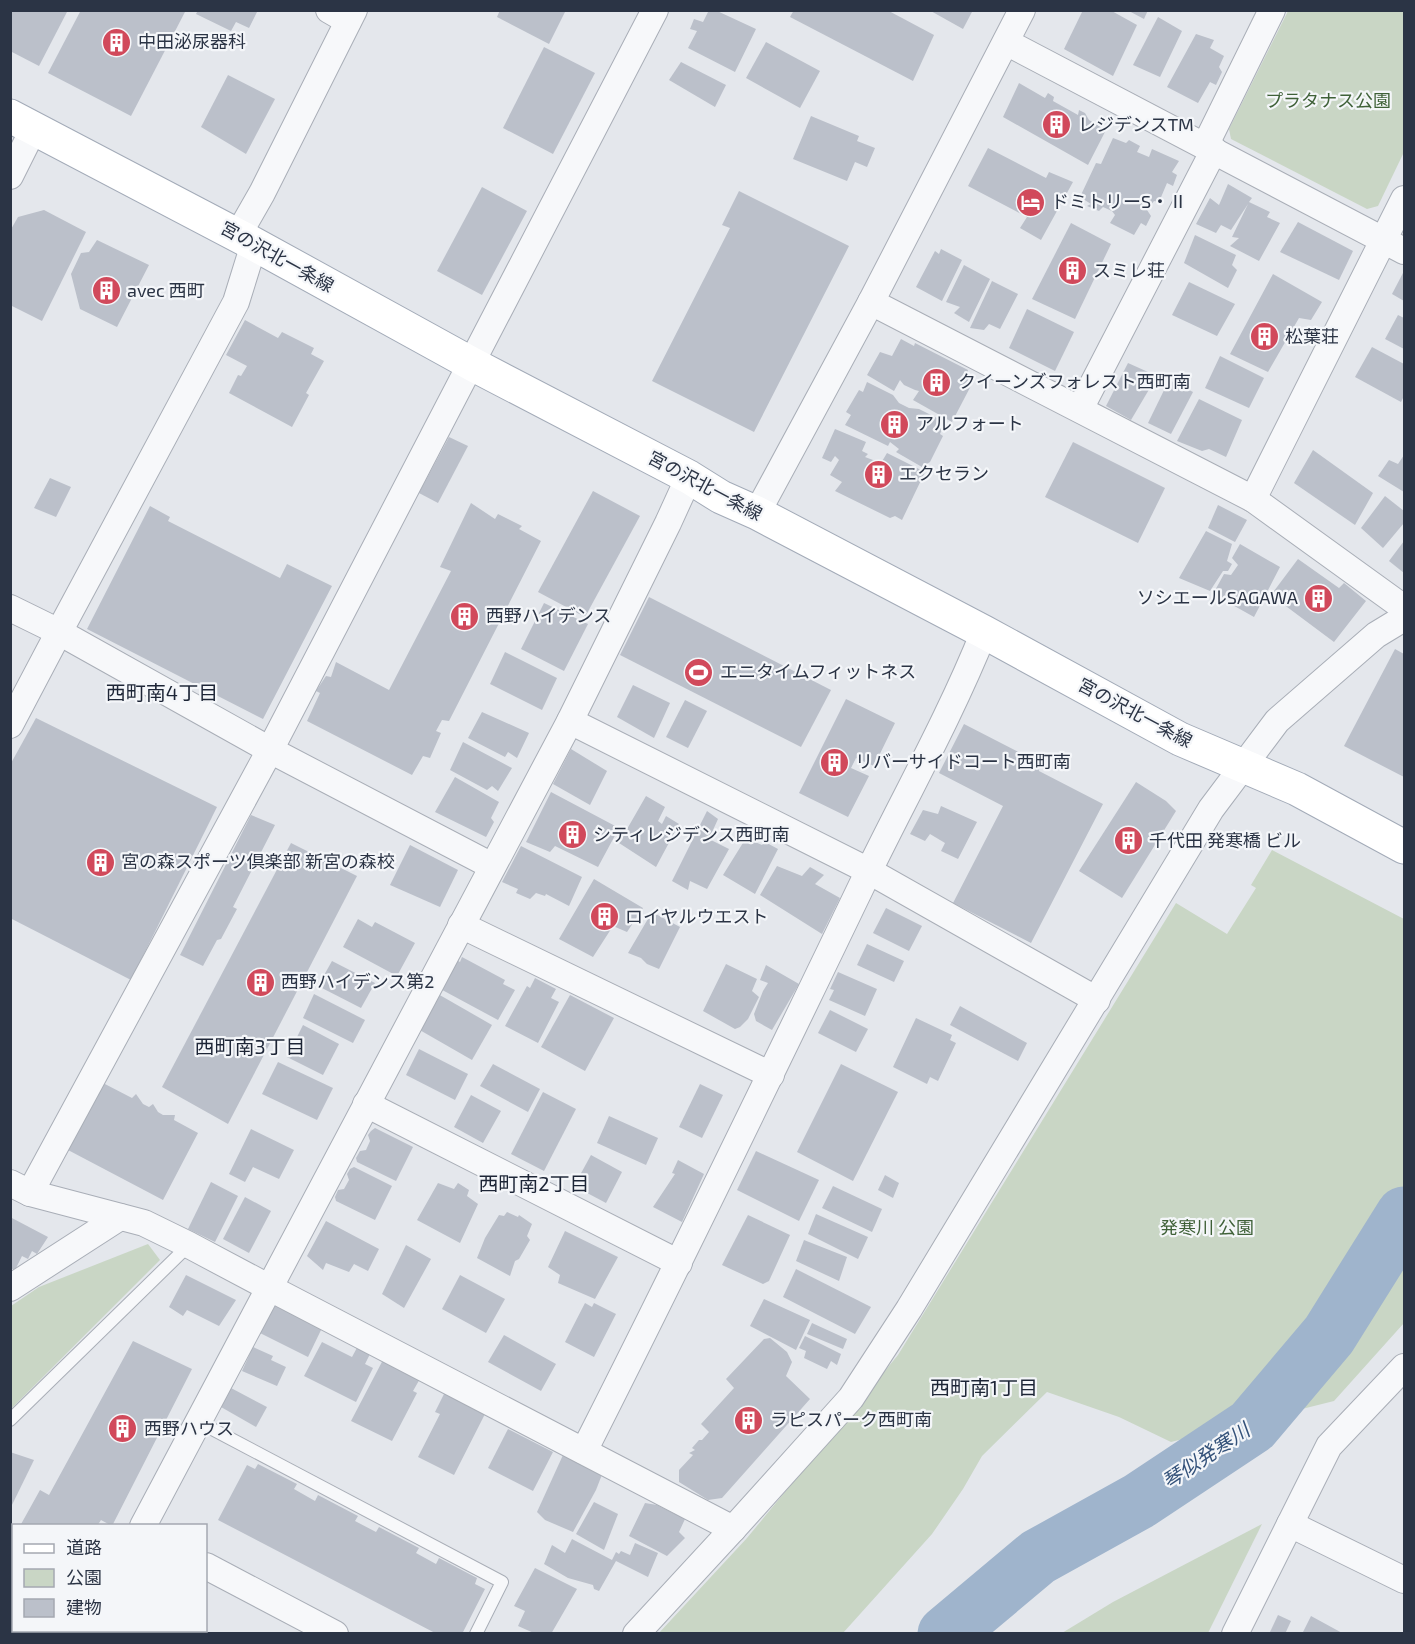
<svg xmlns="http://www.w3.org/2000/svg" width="1415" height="1644" font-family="'Exo 2','Noto Sans JP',sans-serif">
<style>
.green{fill:#c9d6c5}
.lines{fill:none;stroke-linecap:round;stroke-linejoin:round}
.river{stroke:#9fb4cc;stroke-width:57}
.building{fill:#bbc0ca}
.service-casing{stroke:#a9aeb7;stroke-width:14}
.minor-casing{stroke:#a9aeb7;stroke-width:28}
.primary-casing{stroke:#a3abb8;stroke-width:35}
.service{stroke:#f7f8fa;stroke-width:12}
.minor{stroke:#f7f8fa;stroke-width:26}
.primary{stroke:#fff;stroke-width:33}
.labels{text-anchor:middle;stroke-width:4.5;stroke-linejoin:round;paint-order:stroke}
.poi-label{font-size:18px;fill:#2b3445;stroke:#f4f6f9;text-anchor:start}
.park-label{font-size:18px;fill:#3f6138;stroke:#f4f6f9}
.street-label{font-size:18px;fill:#2b3445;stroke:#f4f6f9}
.neighbourhood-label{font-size:20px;fill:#1d2536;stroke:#f4f6f9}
.water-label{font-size:20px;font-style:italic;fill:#34527a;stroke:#f4f6f9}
</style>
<rect width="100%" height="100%" fill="#e4e7ec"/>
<!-- green -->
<g class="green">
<polygon points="1288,11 1404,11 1404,152 1378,206 1367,209 1231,139 1229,129"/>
<polygon points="1272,850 1404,919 1404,1323 1334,1401 1171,1442 1119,1417 1047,1392 982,1456 963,1489 932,1534 843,1633 658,1634 747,1538 898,1355 1176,903 1227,934 1256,888 1251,885"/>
<polygon points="148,1244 160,1260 11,1409 11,1306 39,1287"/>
<polygon points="1262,1524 1208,1633 1062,1633 1113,1602"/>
</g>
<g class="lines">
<!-- river -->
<polyline class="river" points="946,1634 1038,1557 1139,1501 1252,1426 1329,1335 1404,1215"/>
</g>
<!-- building -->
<g class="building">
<polygon points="10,10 68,10 39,66 10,51"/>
<polygon points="81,10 186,10 131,116 48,73"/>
<polygon points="198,10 258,10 249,28 236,22 231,31 196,14"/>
<polygon points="500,10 566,10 549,44 497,17"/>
<polygon points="709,10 715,10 756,29 735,72 688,48 697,31 690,29 694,19 703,22"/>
<polygon points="794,10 887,10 934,35 913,81 790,17"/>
<polygon points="929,10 973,10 963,29"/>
<polygon points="1083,10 1110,10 1137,25 1113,76 1064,49"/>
<polygon points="1127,10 1148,10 1144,19"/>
<polygon points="1158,17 1182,31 1160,77 1133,65"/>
<polygon points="1196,34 1214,40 1210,48 1224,56 1219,67 1222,72 1216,85 1210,82 1198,103 1167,87"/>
<polygon points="766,42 820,71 800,108 746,78"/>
<polygon points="544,47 595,73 553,154 503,128"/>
<polygon points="681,62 726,85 715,107 669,80"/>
<polygon points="228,75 275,99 246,154 201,127"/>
<polygon points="1019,83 1045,98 1048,93 1054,97 1053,101 1078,115 1079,110 1085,113 1089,120 1106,130 1088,165 1003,117"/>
<polygon points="811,116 859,136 857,141 875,148 867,167 855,162 847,181 793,159"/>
<polygon points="1113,138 1126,143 1129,140 1140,146 1137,152 1149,157 1152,149 1179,161 1172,172 1177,175 1173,186 1167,183 1159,202 1154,201 1147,210 1151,216 1146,226 1141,223 1134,235 1110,223 1115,215 1112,211 1103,207 1099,211 1087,206 1091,204 1080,197 1096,163 1101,164"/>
<polygon points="988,148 1046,178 1049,172 1073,182 1041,240 1020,228 1027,217 968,186"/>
<polygon points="1228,184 1252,198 1249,202 1270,212 1267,217 1280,223 1259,261 1230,246 1239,238 1232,237 1248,204 1231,230 1221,225 1216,233 1196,224 1210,198 1219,205"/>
<polygon points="482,187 527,211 482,295 437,271"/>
<polygon points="739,191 849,246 754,432 652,381 730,228 722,225"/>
<polygon points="44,210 86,232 42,321 10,305 10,231 18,217"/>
<polygon points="1298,222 1353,251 1339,280 1280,252"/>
<polygon points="1071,223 1111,244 1075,319 1032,299"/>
<polygon points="1195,235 1236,255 1232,265 1237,270 1228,288 1184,263"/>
<polygon points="97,240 149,265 117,327 80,309 71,274 81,253 89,252"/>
<polygon points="941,249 962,260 942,301 916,287 935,251 939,254"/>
<polygon points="964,265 990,279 969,322 954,313 960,307 946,302"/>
<polygon points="1404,271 1404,301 1392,294"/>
<polygon points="1273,274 1322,302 1311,320 1299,318 1268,372 1230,354"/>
<polygon points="992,281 1018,294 1000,329 989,324 984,330 970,328"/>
<polygon points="1189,282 1235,304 1217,336 1172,315"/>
<polygon points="1027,309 1074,332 1055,371 1009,348"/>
<polygon points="1398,315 1404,318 1404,349 1385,339"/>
<polygon points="245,320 278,338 282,332 314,348 311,354 324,361 306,393 309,395 292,427 229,393 238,375 241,376 247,366 226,355"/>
<polygon points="901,339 914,346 915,343 968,370 967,374 975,378 952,422 913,400 919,391 915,390 904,385 900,380 894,391 867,375 880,352 892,356"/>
<polygon points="1372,347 1404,364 1404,396 1401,402 1355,377"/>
<polygon points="1220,356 1264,378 1249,408 1205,388"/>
<polygon points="1128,363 1157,376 1131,420 1106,406"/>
<polygon points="1169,380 1193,392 1171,434 1148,423"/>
<polygon points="867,382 893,395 899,403 909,408 919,409 945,422 940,434 943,436 930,462 922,467 896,452 899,449 890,442 888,446 845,425 851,415 846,412 859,390 863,392"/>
<polygon points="1199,399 1242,420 1226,457 1209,449 1202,451 1177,441"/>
<polygon points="835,429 866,442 862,451 868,454 865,457 881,463 887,453 925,472 902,520 895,516 890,518 835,491 842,482 830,475 839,460 835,456 831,462 822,458"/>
<polygon points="449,437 468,446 438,503 419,493"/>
<polygon points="1073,442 1165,488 1138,543 1045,497"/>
<polygon points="1313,450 1373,493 1355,525 1294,483"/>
<polygon points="1404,455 1404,492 1378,476 1389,460 1398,464"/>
<polygon points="50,478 71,487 56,517 34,508"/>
<polygon points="593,491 640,516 585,617 538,592"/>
<polygon points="1385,496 1404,511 1404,523 1383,548 1361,528"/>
<polygon points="471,503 495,519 498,514 522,526 519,529 541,541 449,721 442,720 436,731 441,733 430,758 423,756 412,775 307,721 320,693 316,691 326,676 331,677 336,662 389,690 451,571 440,567"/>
<polygon points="1218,505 1247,520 1235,542 1208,528"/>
<polygon points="150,506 170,517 168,521 280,578 287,564 332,586 263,719 87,629"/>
<polygon points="1206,531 1232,544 1227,561 1232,564 1228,571 1223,571 1210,591 1179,578"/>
<polygon points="1404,541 1404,573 1389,561"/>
<polygon points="1240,544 1280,567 1254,617 1213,594 1224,574 1231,575 1238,565 1232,558"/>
<polygon points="1298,559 1339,588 1344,583 1366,601 1334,642 1271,595"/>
<polygon points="649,597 831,690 801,747 620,655"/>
<polygon points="544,603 588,624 564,671 521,649"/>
<polygon points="1395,649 1404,654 1404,777 1344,746"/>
<polygon points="505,652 557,678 542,710 490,684"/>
<polygon points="633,685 670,703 654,738 617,717"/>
<polygon points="846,699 895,723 874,766 856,758 851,768 869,776 848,817 799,793"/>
<polygon points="685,700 707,711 688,748 666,737"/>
<polygon points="482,712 529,733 517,758 508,752 505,757 468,738"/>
<polygon points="36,718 217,807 131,980 10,918 10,765"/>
<polygon points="964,724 1038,762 1039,771 1103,804 1031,943 953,903 1003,806 939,773"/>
<polygon points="463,742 512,768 498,791 492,786 487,790 450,770"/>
<polygon points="571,749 607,771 590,805 553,784"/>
<polygon points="455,777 499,802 491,818 494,822 486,837 435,812"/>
<polygon points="1136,782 1166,801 1176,811 1122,898 1079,871"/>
<polygon points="551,792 619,828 598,867 555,846 550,852 526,842"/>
<polygon points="646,796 665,807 658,821 662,824 666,816 679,824 656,867 619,843"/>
<polygon points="941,806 977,822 958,859 941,851 945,843 930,834 925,841 910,834 923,810 938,814"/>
<polygon points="707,811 718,819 709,839 729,849 707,889 690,881 688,890 672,881"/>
<polygon points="251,815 275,825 233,907 237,909 221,939 217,940 203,966 180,955"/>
<polygon points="746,838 762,845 765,842 778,849 755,894 723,875"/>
<polygon points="291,843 357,876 228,1124 162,1087"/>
<polygon points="410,845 458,870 440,907 390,885"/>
<polygon points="521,846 582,877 569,906 546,894 545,896 536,893 530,899 516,893 518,889 502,882"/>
<polygon points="777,866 802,876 810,867 824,875 815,884 840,898 822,934 760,895"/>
<polygon points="594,879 643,908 627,932 613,926 593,957 559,939"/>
<polygon points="886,908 922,926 909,951 873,933"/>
<polygon points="652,912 680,927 659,969 647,964 641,958 628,953"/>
<polygon points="358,919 372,927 375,922 415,943 397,976 343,947"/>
<polygon points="867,944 904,961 894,982 857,965"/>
<polygon points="449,956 460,962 462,957 505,980 503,984 515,990 498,1020 433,985"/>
<polygon points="332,961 375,983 361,1008 318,986"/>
<polygon points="726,964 757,979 752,991 759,997 748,1019 740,1027 735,1029 703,1011"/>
<polygon points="766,965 799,984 772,1030 756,1021 754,1014 763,991 768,983 760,980"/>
<polygon points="838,972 877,989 865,1016 829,1000 834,990 830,989"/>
<polygon points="535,978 556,989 551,998 559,1002 538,1043 505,1026 527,986 530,988"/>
<polygon points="431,990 492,1025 472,1060 411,1025"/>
<polygon points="314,994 365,1020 353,1043 303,1018"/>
<polygon points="570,995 614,1018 585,1071 541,1047"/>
<polygon points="960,1006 1027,1043 1018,1061 950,1025"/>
<polygon points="830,1010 868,1029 856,1052 818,1033"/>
<polygon points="916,1018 952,1035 950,1040 956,1043 938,1081 930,1077 927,1084 893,1067"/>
<polygon points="303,1025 339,1044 323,1075 287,1057"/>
<polygon points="419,1049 468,1074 455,1100 406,1075"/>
<polygon points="278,1062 333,1088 317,1120 262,1094"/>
<polygon points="493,1064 540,1089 528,1112 480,1086"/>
<polygon points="841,1064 898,1092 853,1181 797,1152"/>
<polygon points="103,1083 132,1098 136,1094 143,1104 149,1107 153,1104 158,1112 163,1115 175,1115 174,1120 198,1133 163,1200 68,1150"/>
<polygon points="700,1084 723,1095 702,1138 679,1127"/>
<polygon points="543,1092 576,1109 544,1171 511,1154"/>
<polygon points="471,1095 501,1111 483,1143 454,1127"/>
<polygon points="609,1116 658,1138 646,1165 597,1143"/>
<polygon points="375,1128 413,1147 396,1181 357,1162 356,1158 360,1151 366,1150 370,1141 368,1135 371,1131"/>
<polygon points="251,1129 294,1150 279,1179 253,1167 245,1182 229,1174"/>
<polygon points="756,1151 819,1180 799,1221 737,1190"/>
<polygon points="591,1155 622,1172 606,1203 574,1186"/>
<polygon points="678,1160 704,1174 682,1222 653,1207 675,1174 672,1173"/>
<polygon points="354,1167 392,1186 375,1220 336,1201 335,1197 338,1190 344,1189 349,1180 347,1174 350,1169"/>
<polygon points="885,1175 899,1183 893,1198 878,1190"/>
<polygon points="211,1182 238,1196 215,1242 188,1229"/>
<polygon points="438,1183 454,1189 458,1183 469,1190 467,1196 478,1204 460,1243 417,1220"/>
<polygon points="833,1186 882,1209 872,1232 822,1208"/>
<polygon points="245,1197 271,1211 249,1253 223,1239"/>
<polygon points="507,1212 518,1217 519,1215 532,1224 527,1236 530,1240 519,1259 515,1261 510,1276 477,1258 485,1238 499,1215 504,1216"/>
<polygon points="816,1214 868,1237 858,1259 808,1234"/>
<polygon points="748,1215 790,1235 769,1281 763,1284 722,1265"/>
<polygon points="10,1217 48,1237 37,1254 32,1251 28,1259 22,1256 15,1270 10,1268"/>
<polygon points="326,1221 379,1249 368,1271 354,1264 349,1272 326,1263 323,1270 307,1256"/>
<polygon points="565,1231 618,1257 595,1299 558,1283 560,1275 548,1267"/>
<polygon points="804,1240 847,1257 839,1281 796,1261"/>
<polygon points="406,1245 431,1259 404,1308 382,1294"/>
<polygon points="796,1269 871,1307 855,1334 783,1297"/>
<polygon points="186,1275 236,1300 219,1326 187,1310 183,1316 169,1307"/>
<polygon points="460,1275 505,1299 486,1333 442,1309"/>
<polygon points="764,1299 810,1320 796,1350 750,1326"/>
<polygon points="585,1303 592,1307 594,1303 616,1314 594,1357 565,1342"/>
<polygon points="274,1305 322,1328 308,1357 260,1333"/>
<polygon points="812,1323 847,1339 843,1349 807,1334"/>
<polygon points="504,1335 556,1364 541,1391 488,1362"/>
<polygon points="805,1336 841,1354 837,1365 831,1361 827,1369 804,1358 806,1351 799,1348"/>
<polygon points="770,1338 787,1352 792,1362 786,1376 810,1399 722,1498 708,1500 679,1482 679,1470 693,1455 689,1453 695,1450 692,1448 699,1440 702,1440 709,1432 701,1424 734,1388 726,1379 764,1339"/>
<polygon points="133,1341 192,1369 112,1526 101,1520 97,1526 20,1526 40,1490 49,1495"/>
<polygon points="322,1342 352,1357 359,1344 372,1350 365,1364 373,1368 356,1402 304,1376"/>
<polygon points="253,1347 273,1356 271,1360 286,1367 277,1386 242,1371"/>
<polygon points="384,1358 421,1377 413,1391 417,1393 392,1441 351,1421"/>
<polygon points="231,1388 267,1407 256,1427 221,1407"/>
<polygon points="445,1392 486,1412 454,1475 418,1457 440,1414 435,1412"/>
<polygon points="508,1429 553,1452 533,1491 488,1468"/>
<polygon points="10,1452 34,1460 10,1509"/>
<polygon points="563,1455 573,1457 603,1472 596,1490 573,1532 545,1520 537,1512"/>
<polygon points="258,1464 297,1484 294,1489 315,1501 318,1495 358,1516 355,1521 376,1532 379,1527 419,1548 416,1553 436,1564 439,1558 477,1578 475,1584 485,1589 462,1634 437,1634 218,1520 247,1465 255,1469"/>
<polygon points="594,1502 618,1514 604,1550 576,1534"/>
<polygon points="645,1503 657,1505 685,1519 679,1532 685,1538 667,1556 629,1536"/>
<polygon points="14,1538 14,1630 40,1630 38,1634 10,1634 10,1544"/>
<polygon points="572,1539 612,1560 616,1552 619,1554 621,1551 630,1555 635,1543 658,1553 648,1577 616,1561 599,1591 594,1589 593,1585 568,1578 544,1564 552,1545 565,1553"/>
<polygon points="535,1568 577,1589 551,1634 536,1634 518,1626 525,1611 514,1606"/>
<polygon points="1278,1615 1291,1621 1285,1634 1269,1634"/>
<polygon points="1311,1616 1344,1634 1302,1634"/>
</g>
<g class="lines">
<defs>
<g id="service">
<polyline points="10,1420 189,1245"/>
<polyline points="197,1421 502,1582 476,1634"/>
</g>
<g id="minor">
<polyline points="329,10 348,21"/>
<polyline points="1006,42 1404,251"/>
<polyline points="1205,146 1272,10"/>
<polyline points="10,176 34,128"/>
<polyline points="238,235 262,193 354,10"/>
<polyline points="871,302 1253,499 1404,608"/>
<polyline points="1080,409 1214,150"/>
<polyline points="1253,499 1404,199"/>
<polyline points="757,513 871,302 1022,10"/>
<polyline points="10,608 59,632 270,750 492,866"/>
<polyline points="570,721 869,871 1097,1000"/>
<polyline points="10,725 59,632 236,302 254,244"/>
<polyline points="461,925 771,1075"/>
<polyline points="366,1104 679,1263"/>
<polyline points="10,1183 30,1193 144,1223 189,1245 268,1287 733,1529"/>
<polyline points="30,1193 270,750 655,10"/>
<polyline points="10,1288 120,1217"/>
<path d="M 584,1451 C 679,1264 770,1076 861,887 C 902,802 949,719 984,632"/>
<polyline points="1290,1524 1404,1580"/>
<polyline points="143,1526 570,721 668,523 689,477"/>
<polyline points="206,1566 335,1634"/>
<polyline points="85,1634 86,1630"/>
<polyline points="636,1634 733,1529 851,1398 909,1309 1211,809 1277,721 1376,635 1404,618"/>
<polyline points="1235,1634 1329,1446 1404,1367"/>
</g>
<polyline id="primary" points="10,116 254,244 472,364 689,477 721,497 757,513 984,632 1180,739 1297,789 1404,847"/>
</defs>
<!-- service casing -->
<use href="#service" class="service-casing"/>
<!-- minor casing -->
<use href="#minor" class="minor-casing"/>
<!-- primary casing -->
<use href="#primary" class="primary-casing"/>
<!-- service -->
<use href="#service" class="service"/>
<!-- minor -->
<use href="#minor" class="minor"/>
<!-- primary -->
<use href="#primary" class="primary"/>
</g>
<!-- icons -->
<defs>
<symbol id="building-disc" viewBox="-11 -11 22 22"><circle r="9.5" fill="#d1495b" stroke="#f4f6f9"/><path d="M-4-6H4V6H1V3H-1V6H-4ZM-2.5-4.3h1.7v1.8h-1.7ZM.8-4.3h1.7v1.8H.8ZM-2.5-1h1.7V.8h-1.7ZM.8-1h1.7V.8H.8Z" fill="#fff"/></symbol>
<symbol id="hotel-disc" viewBox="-11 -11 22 22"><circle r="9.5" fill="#d1495b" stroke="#f4f6f9"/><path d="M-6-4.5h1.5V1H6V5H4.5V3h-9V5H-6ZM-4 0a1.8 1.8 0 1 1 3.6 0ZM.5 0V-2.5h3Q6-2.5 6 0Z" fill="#fff"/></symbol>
<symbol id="stadium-disc" viewBox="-11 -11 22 22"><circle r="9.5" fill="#d1495b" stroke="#f4f6f9"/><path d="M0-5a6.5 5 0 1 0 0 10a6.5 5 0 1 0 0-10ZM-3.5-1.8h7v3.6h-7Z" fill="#fff"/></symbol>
</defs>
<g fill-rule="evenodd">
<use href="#building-disc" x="100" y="26" width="33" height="33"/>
<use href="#building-disc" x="1040" y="108" width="33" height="33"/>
<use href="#hotel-disc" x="1014" y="186" width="33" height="33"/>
<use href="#building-disc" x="1056" y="254" width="33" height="33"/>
<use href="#building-disc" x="90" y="274" width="33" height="33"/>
<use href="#building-disc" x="1248" y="320" width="33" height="33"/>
<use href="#building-disc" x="920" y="366" width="33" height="33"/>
<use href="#building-disc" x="878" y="408" width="33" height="33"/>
<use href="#building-disc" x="862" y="458" width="33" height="33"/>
<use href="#building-disc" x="1302" y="582" width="33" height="33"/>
<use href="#building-disc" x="448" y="600" width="33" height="33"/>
<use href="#stadium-disc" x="682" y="656" width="33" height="33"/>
<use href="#building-disc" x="818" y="746" width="33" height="33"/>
<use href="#building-disc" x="556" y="818" width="33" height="33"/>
<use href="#building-disc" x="1112" y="824" width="33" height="33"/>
<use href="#building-disc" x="84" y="846" width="33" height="33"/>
<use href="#building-disc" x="588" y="900" width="33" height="33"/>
<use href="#building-disc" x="244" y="966" width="33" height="33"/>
<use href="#building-disc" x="732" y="1404" width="33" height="33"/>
<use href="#building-disc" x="106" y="1412" width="33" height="33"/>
</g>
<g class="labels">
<!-- poi labels -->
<g class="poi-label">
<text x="138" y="48">中田泌尿器科</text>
<text x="1078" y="131">レジデンスTM</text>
<text x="1051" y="208">ドミトリーS・Ⅱ</text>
<text x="1093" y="277">スミレ荘</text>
<text x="127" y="297">avec 西町</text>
<text x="1285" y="343">松葉荘</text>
<text x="958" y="388">クイーンズフォレスト西町南</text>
<text x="916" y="430">アルフォート</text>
<text x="899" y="480">エクセラン</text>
<text x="1298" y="604" text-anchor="end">ソシエールSAGAWA</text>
<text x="486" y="622">西野ハイデンス</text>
<text x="720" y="678">エニタイムフィットネス</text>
<text x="855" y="768">リバーサイドコート西町南</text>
<text x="593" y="841">シティレジデンス西町南</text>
<text x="1149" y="847">千代田 発寒橋 ビル</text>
<text x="121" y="868">宮の森スポーツ倶楽部 新宮の森校</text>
<text x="625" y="923">ロイヤルウエスト</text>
<text x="281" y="988">西野ハイデンス第2</text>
<text x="770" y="1426">ラピスパーク西町南</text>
<text x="144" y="1435">西野ハウス</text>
</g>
<!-- park labels -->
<g class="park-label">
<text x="1328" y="107">プラタナス公園</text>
<text x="1207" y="1234">発寒川 公園</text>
</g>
<!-- street labels -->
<g class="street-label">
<text transform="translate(277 257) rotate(29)" y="6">宮の沢北一条線</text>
<text transform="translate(705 486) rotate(28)" y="6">宮の沢北一条線</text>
<text transform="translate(1135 713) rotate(28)" y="6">宮の沢北一条線</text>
</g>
<!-- neighbourhood labels -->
<g class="neighbourhood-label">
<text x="162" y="700">西町南4丁目</text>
<text x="250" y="1054">西町南3丁目</text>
<text x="534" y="1191">西町南2丁目</text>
<text x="984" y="1395">西町南1丁目</text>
</g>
<!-- water labels -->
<g class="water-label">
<text transform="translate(1206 1456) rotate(-34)" y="7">琴似発寒川</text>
</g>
</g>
<!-- border -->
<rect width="1415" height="1644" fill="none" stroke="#2b3445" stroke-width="24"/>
<!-- legend -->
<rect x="12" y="1524" width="195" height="108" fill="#f4f6f9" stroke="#a4a8b1" stroke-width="1.5"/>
<rect x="24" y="1544" width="30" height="9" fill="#ffffff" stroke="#a4a8b1" stroke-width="1.5"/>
<text x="66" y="1554" font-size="18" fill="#2b3445">道路</text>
<rect x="24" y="1569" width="30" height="18" fill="#c9d6c5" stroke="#a4a8b1" stroke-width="1.5"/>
<text x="66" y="1584" font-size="18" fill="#2b3445">公園</text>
<rect x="24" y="1599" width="30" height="18" fill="#bbc0ca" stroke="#a4a8b1" stroke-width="1.5"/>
<text x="66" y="1614" font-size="18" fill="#2b3445">建物</text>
</svg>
